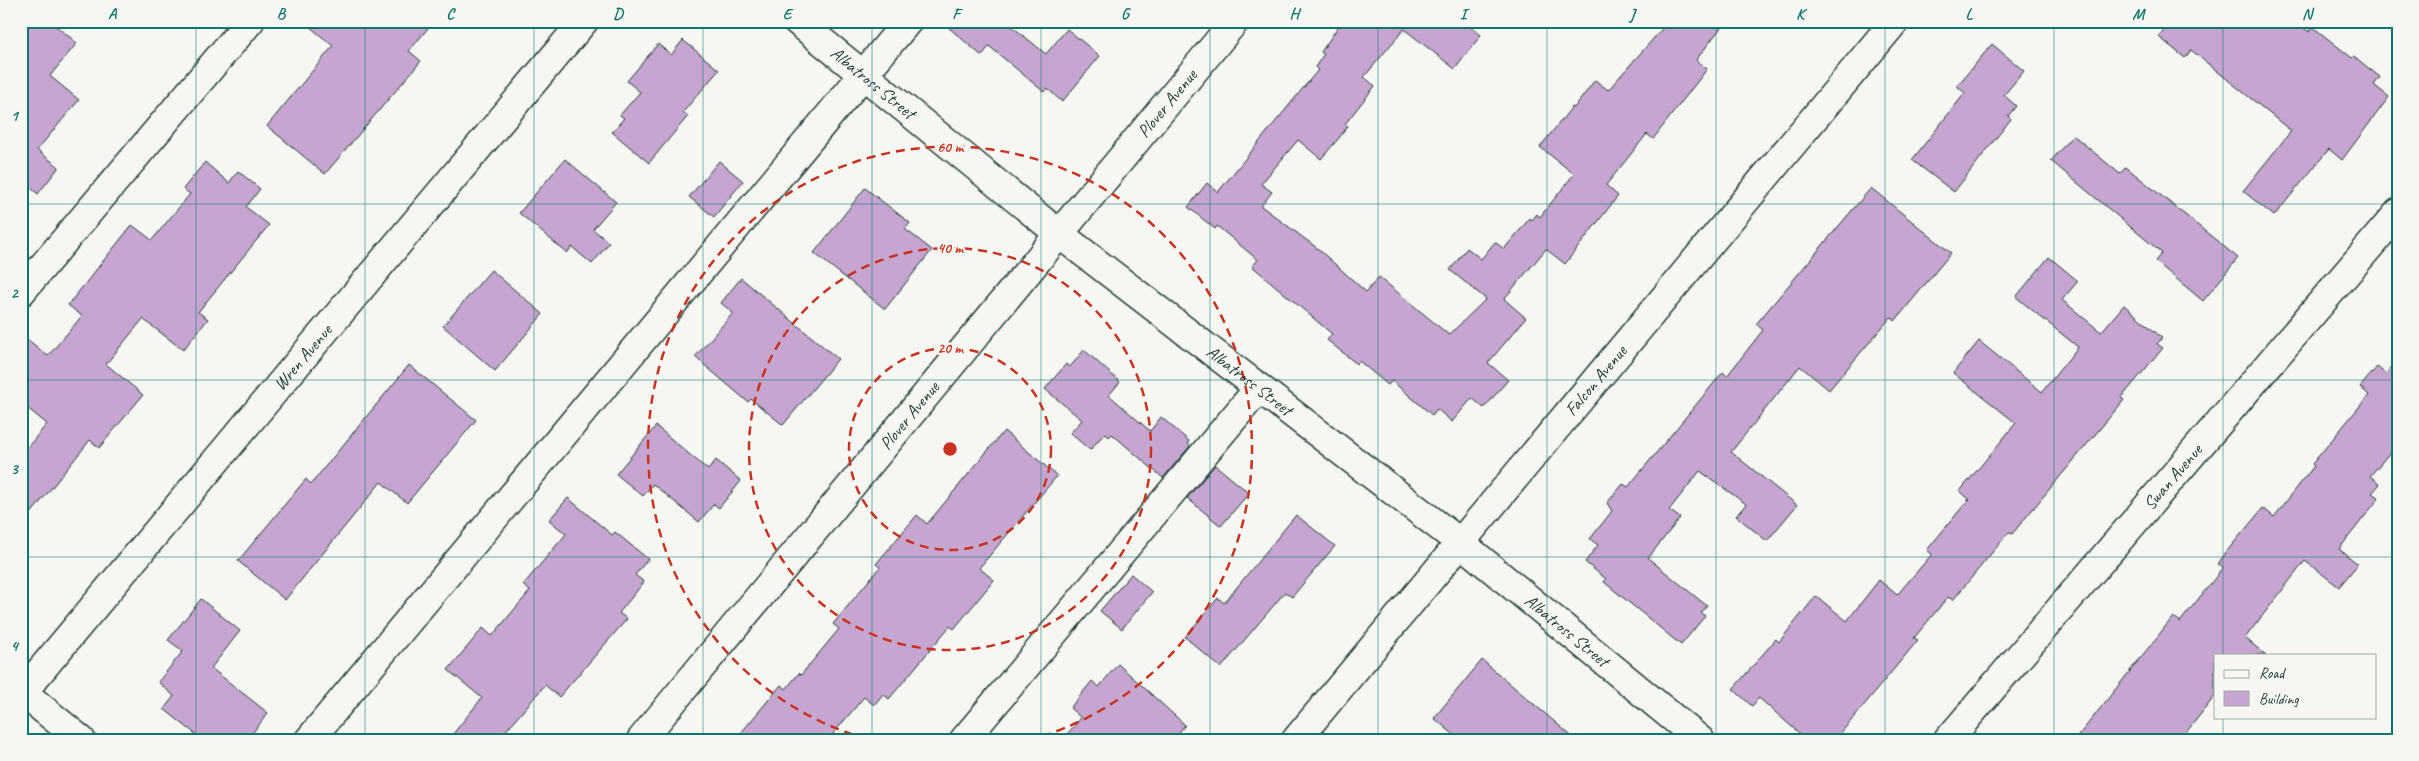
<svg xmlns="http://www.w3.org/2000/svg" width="2419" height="761" font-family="Caveat,sans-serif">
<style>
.building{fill:#c6a5d0;stroke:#1f3d34}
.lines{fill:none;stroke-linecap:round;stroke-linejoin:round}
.minor-casing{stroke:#1f3d34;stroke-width:31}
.minor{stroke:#f6f6f2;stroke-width:28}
.grid{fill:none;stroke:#0f766e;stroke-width:1;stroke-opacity:0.55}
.ring{fill:none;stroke:#c8321e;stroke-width:2.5;stroke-dasharray:9 6}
.labels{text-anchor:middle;stroke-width:4.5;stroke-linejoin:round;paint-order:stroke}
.street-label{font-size:18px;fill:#1f3d34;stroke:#f6f6f2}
.centre{fill:#c8321e;stroke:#f6f6f2;stroke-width:2.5}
.ring-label{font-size:15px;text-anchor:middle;font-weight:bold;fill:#c8321e;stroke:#f6f6f2;stroke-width:4.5;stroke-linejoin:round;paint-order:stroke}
.neatline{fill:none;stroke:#0f766e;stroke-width:2}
.grid-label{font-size:16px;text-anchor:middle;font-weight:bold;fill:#0f766e}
</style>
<rect width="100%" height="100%" fill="#f6f6f2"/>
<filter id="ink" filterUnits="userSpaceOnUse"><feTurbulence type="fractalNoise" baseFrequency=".02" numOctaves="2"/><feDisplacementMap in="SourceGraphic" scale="10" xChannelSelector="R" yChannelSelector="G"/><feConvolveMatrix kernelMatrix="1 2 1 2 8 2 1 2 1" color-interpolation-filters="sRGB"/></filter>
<g filter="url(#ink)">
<!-- building -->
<g class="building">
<polygon points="32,21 50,21 77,43 50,76 79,100 37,150 59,167 38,194 21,180 21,33"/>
<polygon points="303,21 434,21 409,51 421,61 325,174 267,126 333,46"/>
<polygon points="941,21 1011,21 1009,24 1046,54 1067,29 1100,56 1062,102 1047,88 1044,92 989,46 982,56"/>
<polygon points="1342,21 1463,21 1481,35 1455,69 1404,29 1364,77 1375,86 1345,124 1348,126 1339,138 1321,159 1298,140 1261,184 1272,192 1261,206 1317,248 1366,292 1379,277 1449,335 1486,299 1450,270 1467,248 1481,259 1495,242 1504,249 1530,218 1532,220 1537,214 1540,217 1574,174 1540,147 1572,107 1574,108 1595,80 1608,90 1669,21 1726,21 1696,60 1707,69 1653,139 1647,134 1606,185 1618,196 1565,264 1546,249 1504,299 1526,318 1488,363 1508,380 1484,408 1472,398 1452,422 1437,409 1432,415 1392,381 1388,385 1359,361 1357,364 1327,340 1332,334 1252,266 1258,260 1217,226 1215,229 1188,207 1207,183 1218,192 1318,70 1315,67 1324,54 1321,52"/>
<polygon points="2155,21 2295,21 2309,32 2313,27 2352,58 2354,56 2367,67 2380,77 2374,85 2389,97 2342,160 2329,149 2274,216 2243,191 2291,131 2191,50 2185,58 2159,37 2165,29"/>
<polygon points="683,40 719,70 683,112 688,116 649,163 612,132 624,118 620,115 640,92 627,81 658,44 671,55"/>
<polygon points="1992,44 2024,71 2004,95 2016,106 2008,116 2011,119 1954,192 1912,160 1965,93 1957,86"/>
<polygon points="2073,135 2120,174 2126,167 2238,258 2203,301 2155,261 2162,253 2051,161"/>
<polygon points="565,159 616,202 593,229 609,243 592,264 572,247 567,253 519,213"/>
<polygon points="719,161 743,181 714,217 689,197"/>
<polygon points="205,162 229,183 238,171 260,189 246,207 269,225 198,312 208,319 183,350 143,319 106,364 143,395 99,448 90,440 21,526 21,455 47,424 21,403 21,334 48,356 82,316 68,305 132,225 152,240 190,194 183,189"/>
<polygon points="865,188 910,223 905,229 932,250 885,309 814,253"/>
<polygon points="1871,188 1951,253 1895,321 1891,317 1829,390 1800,366 1731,452 1797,505 1767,541 1736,516 1746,504 1700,471 1669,510 1680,518 1648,558 1707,606 1701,613 1705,616 1681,645 1604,582 1606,579 1585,562 1598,545 1590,539 1612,511 1607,503 1623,484 1628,487 1723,372 1727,376 1763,330 1756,324"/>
<polygon points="2049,257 2078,281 2062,300 2101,332 2124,305 2162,338 2157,344 2163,348 2121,398 2124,400 2012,534 2009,532 1953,600 1948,597 1914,638 1918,640 1835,740 1807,740 1759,698 1752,706 1733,689 1776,639 1779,642 1816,596 1847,621 1879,580 1897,595 1932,554 1927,550 1969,499 1960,491 2016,423 1953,373 1979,341 2042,392 2078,347 2016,297"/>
<polygon points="491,270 543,314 495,371 443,326"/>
<polygon points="741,278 838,359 783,425 751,399 748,402 695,357 733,313 721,303"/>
<polygon points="1084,350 1120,382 1109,395 1150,431 1161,417 1189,441 1188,443 1190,446 1163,478 1112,434 1109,437 1105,433 1090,450 1070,433 1082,420 1045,389 1066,364 1070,367"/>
<polygon points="2398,359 2398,443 2370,476 2380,484 2372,493 2379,498 2339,549 2358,564 2339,587 2305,561 2245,638 2266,655 2215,655 2215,696 2180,740 2075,740 2173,617 2180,622 2223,568 2218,564 2227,551 2263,508 2274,517 2314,466 2312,464 2369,395 2360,387 2377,367 2386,374"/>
<polygon points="409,365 476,420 407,503 381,482 285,600 238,561 306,479 311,484"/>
<polygon points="656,426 708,470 716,460 741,481 719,508 714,504 699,522 653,484 643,496 616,474"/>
<polygon points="1004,431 1057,476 979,568 994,580 954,629 950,626 889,699 883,694 874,705 864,697 828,740 735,740 781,685 786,689 799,673 801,675 839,629 833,624 880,567 876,564 917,515 927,524"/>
<polygon points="1215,465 1249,493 1221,526 1187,498"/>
<polygon points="568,498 612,535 615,532 648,559 635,575 644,582 619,613 627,619 559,697 545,685 498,740 448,740 482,698 448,670 483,628 492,636 530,591 523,585 566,534 549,520"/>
<polygon points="1296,515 1335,546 1292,597 1285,592 1221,668 1185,637 1218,598 1224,603"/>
<polygon points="1131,574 1152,592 1122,629 1100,611"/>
<polygon points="201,599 240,631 211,668 268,713 247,740 203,740 164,709 174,696 158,682 183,651 168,640"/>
<polygon points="1482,660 1576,740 1460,740 1434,718"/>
<polygon points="1118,664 1185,725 1173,740 1062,740 1081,718 1070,708 1092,681 1099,687"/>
</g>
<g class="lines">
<defs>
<g id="minor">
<path id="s1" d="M 797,21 L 1058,233 L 1462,544 L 1700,740"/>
<polyline points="21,292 250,21"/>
<polyline points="21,691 81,740"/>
<path id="s2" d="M 21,694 L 584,21"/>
<polyline points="309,740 908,21"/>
<path id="s3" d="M 641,740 L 1235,21"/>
<polyline points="964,740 1259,388"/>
<path id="s4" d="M 1296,740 L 1895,21"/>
<path id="s5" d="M 1948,740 L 2398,213"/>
</g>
</defs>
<!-- minor casing -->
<use href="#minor" class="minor-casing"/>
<!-- minor -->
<use href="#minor" class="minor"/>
</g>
</g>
<!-- grid -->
<path class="grid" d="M 196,21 L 196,740M 365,21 L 365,740M 534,21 L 534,740M 703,21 L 703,740M 872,21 L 872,740M 1041,21 L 1041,740M 1210,21 L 1210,740M 1378,21 L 1378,740M 1547,21 L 1547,740M 1716,21 L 1716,740M 1885,21 L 1885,740M 2054,21 L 2054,740M 2223,21 L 2223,655M 21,204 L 2398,204M 21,380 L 2398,380M 21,557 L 2398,557M 2223,717 L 2223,740"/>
<!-- distance rings -->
<g class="ring">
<circle cx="950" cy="449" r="101"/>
<circle cx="950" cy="449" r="201"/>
<path d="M867 739A302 302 0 1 1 1033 739"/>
</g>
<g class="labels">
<!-- street labels -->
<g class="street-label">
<text dy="6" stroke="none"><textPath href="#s1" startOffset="98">Albatross Street</textPath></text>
<text dy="6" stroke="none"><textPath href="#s3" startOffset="826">Plover Avenue</textPath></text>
<text dy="6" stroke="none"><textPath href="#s2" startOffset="439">Wren Avenue</textPath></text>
<text dy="6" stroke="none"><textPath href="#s1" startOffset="578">Albatross Street</textPath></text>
<text dy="6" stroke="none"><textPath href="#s4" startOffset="468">Falcon Avenue</textPath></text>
<text dy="6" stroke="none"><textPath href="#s3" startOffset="421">Plover Avenue</textPath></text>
<text dy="6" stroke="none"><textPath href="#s5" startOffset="346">Swan Avenue</textPath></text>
<text dy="6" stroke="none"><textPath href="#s1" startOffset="982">Albatross Street</textPath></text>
</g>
</g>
<circle cx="950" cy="449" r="8" class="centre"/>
<g class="ring-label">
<text x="950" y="152">60 m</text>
<text x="950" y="253">40 m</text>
<text x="950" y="353">20 m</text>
</g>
<!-- margin -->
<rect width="2419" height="761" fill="none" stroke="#f6f6f2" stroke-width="55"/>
<!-- legend -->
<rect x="2214" y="654" width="162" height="65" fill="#f6f6f2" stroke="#a0aca6"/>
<rect x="2224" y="670" width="25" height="8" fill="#f6f6f2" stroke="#a0aca6"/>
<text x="2259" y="678" font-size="15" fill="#1f3d34">Road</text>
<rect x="2224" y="691" width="25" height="15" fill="#c6a5d0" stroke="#a0aca6"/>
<text x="2259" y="704" font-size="15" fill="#1f3d34">Building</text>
<rect x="28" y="28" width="2364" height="706" class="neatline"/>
<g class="grid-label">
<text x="112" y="19">A</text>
<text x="281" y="19">B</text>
<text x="450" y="19">C</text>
<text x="618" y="19">D</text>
<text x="787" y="19">E</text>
<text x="956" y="19">F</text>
<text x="1125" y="19">G</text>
<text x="1294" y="19">H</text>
<text x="1463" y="19">I</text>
<text x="1632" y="19">J</text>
<text x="1800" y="19">K</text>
<text x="1969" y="19">L</text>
<text x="2138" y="19">M</text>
<text x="2307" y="19">N</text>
<text x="14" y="121">1</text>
<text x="14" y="298">2</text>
<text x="14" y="474">3</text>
<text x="14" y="651">4</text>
</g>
</svg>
